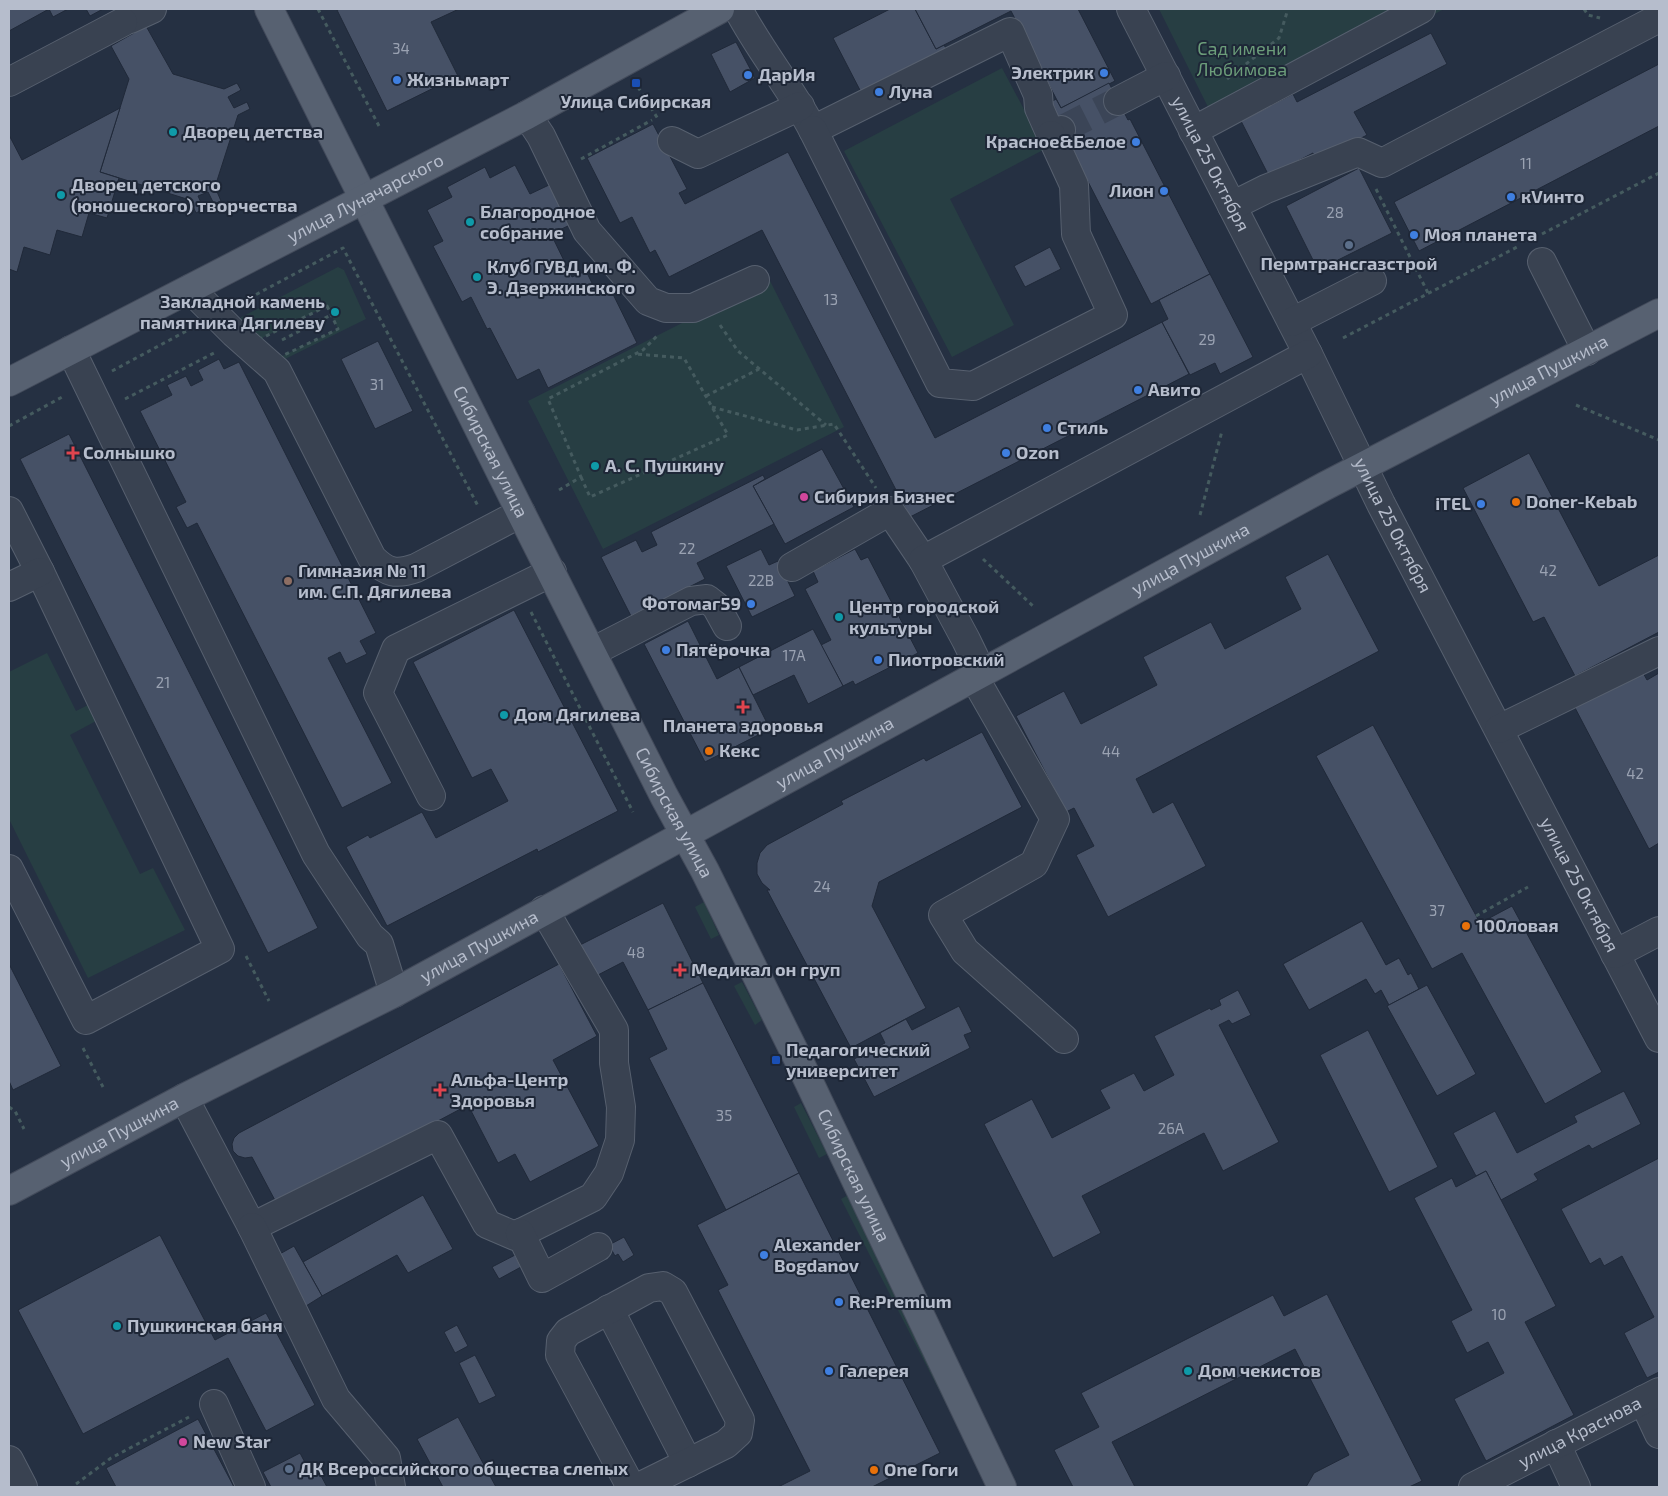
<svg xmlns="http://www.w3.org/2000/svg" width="1668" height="1496" font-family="'Exo 2',sans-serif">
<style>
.green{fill:#273e43}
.building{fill:#465166;stroke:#202939}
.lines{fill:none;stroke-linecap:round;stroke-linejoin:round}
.minor-tunnel{stroke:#3b4557;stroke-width:28;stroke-dasharray:28 14;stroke-linecap:butt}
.minor-casing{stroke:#57606f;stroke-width:30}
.major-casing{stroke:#434b5b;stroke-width:30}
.path{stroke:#455b5f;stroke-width:3;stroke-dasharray:4 4;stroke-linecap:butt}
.minor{stroke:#394251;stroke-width:28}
.major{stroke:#576171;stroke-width:28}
.shop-dot{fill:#3f7fe0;stroke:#1e2737;stroke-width:2}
.transit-dot{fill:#1a4fb4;stroke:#1e2737;stroke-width:2}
.culture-dot{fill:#0f9aa8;stroke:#1e2737;stroke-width:2}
.service-dot{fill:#5c6f8a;stroke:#1e2737;stroke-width:2}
.health-dot{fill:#e0444e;stroke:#1e2737;stroke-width:2}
.hotel-dot{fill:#d1479c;stroke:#1e2737;stroke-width:2}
.food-dot{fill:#e8710a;stroke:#1e2737;stroke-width:2}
.education-dot{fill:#8d6e63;stroke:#1e2737;stroke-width:2}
.labels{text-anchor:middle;stroke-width:4;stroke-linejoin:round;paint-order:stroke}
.number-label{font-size:15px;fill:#9aa2b2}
.park-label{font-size:18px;fill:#6c9d7a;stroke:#1e2737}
.poi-label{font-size:18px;font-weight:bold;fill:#b6bdcc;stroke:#1e2737;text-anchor:start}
.street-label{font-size:18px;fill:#b6bdcc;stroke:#1e2737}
</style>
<rect width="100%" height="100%" fill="#253042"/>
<!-- green -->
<g class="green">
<polygon points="1159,9 1444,9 1219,129"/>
<polygon points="1002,68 1045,149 950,199 1014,325 952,357 844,151"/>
<polygon points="338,267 344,270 366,319 281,361 278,358 338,329 327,306 258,340 236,320"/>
<polygon points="769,279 844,427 603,549 528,401"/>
<polygon points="47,653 76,711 88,705 96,721 70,735 140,874 153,868 185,930 88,978 9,819 9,672"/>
<polygon points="704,902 719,935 711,939 695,907"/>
<polygon points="742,982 762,1020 755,1025 734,986"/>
<polygon points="801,1103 827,1154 819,1158 794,1107"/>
<polygon points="848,1195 969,1431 962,1435 841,1199"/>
</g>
<!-- building -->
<g class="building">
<polygon points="9,9 68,9 53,17 49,9 9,31"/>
<polygon points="86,9 103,9 90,16"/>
<polygon points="341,9 459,9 431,22 458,76 387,111 337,10"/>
<polygon points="890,9 915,9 936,49 944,45 947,50 862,94 833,38"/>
<polygon points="915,9 1078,9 1115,81 1061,108 1011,11 936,49"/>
<polygon points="146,26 173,74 224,89 237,83 241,90 228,97 234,108 247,102 250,109 238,115 215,187 221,201 214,204 208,192 198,196 204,209 196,213 190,200 100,172 129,79 111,46"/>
<polygon points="1431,33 1447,64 1354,112 1367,135 1317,161 1313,153 1269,176 1241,121 1293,94 1297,102"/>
<polygon points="736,42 755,78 730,92 711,54"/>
<polygon points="1659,64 1659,126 1419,251 1394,202"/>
<polygon points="1109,83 1128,120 1130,119 1210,274 1151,304 1048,104 1056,99 1061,108"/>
<polygon points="120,108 100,172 119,178 107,218 89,213 82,237 57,230 50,255 24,247 17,272 9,269 9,135 22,160"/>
<polygon points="653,124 687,189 679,193 685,204 788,152 935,438 1162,322 1189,374 910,517 762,230 669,277 655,250 650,253 632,217 620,223 587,158"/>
<polygon points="515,165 530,194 549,185 570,225 551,234 572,277 586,271 597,293 609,286 637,343 548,388 539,369 517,380 490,328 487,329 471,297 462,302 433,246 443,241 427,210 452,197 447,187 485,167 490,178"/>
<polygon points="1359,168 1392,233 1318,270 1286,206"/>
<polygon points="1050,247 1061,269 1025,287 1014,266"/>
<polygon points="1210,274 1253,357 1220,374 1215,363 1190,375 1162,322 1168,319 1159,300"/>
<polygon points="378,341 413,411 375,429 341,359"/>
<polygon points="219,359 224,369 239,362 376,633 360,641 367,654 346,664 340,652 328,658 392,783 342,808 197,523 187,528 176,507 186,502 140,411 172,395 167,385 186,376 191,386 203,380 198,370"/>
<polygon points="69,434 318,928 268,953 20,459"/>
<polygon points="822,449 854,507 785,544 753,486"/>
<polygon points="1529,453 1599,586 1659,555 1659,632 1575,676 1544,617 1533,622 1463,488"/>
<polygon points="763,475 765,479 753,486 774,524 697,563 705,579 631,616 601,557 636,540 642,552 657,545 651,532"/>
<polygon points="761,549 769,565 778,561 795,596 752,617 726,566"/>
<polygon points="855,549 861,560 868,557 918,653 855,685 853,681 843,686 821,645 831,640 805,589 818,582 813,571"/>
<polygon points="1328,554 1379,651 1136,779 1153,813 1173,802 1206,866 1108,917 1076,855 1094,846 1074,808 1066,812 1016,716 1064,691 1081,724 1157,685 1143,657 1211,622 1225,649 1301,609 1285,577"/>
<polygon points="514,610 618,811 538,852 537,849 387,926 346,847 368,835 370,838 422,812 436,838 508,801 491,769 472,778 413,662"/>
<polygon points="688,621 717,679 739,667 770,729 705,762 644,644"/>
<polygon points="813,629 843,686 808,704 794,675 753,695 739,667"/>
<polygon points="1641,669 1647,680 1659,673 1659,843 1649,849 1573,704"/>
<polygon points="1373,725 1480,923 1512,906 1602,1072 1545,1104 1462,953 1432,969 1316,756"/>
<polygon points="982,732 1022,807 879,882 872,906 926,1008 851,1048 767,890 770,890 762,883 757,874 757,863 760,853 767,845 778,839 843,804 841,801 924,758 926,761"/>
<polygon points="663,903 703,983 648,1010 623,962 596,976 580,945"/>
<polygon points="1362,921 1386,965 1399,958 1408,975 1411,973 1419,989 1389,1005 1381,990 1375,994 1366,979 1309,1010 1283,964"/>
<polygon points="1362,921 1386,965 1399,958 1408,975 1411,973 1419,989 1389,1005 1381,990 1375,994 1366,979 1309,1010 1283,964"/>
<polygon points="9,964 61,1066 13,1090 9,1081"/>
<polygon points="559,964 597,1036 553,1060 599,1146 530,1182 515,1154 498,1163 468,1105 278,1206 252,1157 245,1158 238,1156 233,1151 232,1144 234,1138 239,1133"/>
<polygon points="703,983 799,1173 726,1210 649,1058 667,1049 648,1010"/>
<polygon points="1427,985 1476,1074 1437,1096 1387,1006"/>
<polygon points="1238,990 1251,1015 1232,1024 1229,1020 1219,1025 1279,1142 1223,1171 1204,1133 1082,1196 1101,1233 1053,1258 984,1124 1032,1099 1052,1138 1110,1108 1100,1090 1134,1073 1144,1091 1174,1075 1154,1036 1210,1008 1211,1010 1221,1005 1219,1000"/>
<polygon points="959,1006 972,1032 964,1035 970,1048 874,1097 854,1059 885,1043 880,1033 906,1019 912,1030"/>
<polygon points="1368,1030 1438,1167 1389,1192 1320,1055"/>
<polygon points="1624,1091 1641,1124 1592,1149 1589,1145 1534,1174 1538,1180 1501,1200 1486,1171 1476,1176 1453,1133 1495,1111 1517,1153 1577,1122 1574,1116"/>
<polygon points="1659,1158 1659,1372 1647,1378 1624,1333 1654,1317 1622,1256 1604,1266 1600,1258 1590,1264 1561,1209"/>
<polygon points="1486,1171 1556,1306 1525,1322 1574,1415 1486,1461 1454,1399 1504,1373 1488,1342 1467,1353 1451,1321 1472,1310 1414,1198 1452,1178 1456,1187"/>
<polygon points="799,1173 940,1453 872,1487 778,1487 810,1471 718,1290 728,1285 697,1225"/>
<polygon points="423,1195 453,1249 408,1273 397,1255 322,1296 303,1262"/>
<polygon points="160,1235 215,1340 266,1313 315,1405 266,1431 228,1358 83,1434 18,1310"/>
<polygon points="624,1237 634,1255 623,1262 618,1254 615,1256 609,1245"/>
<polygon points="294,1246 322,1296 306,1306 278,1255"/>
<polygon points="515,1255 521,1267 499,1279 492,1267"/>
<polygon points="1327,1294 1422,1481 1409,1487 1306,1487 1314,1473 1349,1455 1295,1349 1112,1442 1135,1487 1073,1487 1054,1450 1099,1427 1081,1393 1273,1295 1284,1316"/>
<polygon points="457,1325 468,1346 455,1353 444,1332"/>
<polygon points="475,1355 496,1396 479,1404 459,1363"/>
<polygon points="458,1417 496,1487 443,1487 417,1439"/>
<polygon points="198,1419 234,1487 116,1487 106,1468"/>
<polygon points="300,1453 311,1474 318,1470 327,1487 271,1487 263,1472"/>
</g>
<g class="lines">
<!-- minor-tunnel -->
<polyline class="minor-tunnel" points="1061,130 1118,101"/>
<defs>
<g id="minor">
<path d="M 738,9 C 760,51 791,88 813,130 L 1010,32 L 1038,95 L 1039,108 L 1051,135 L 1061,130"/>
<path id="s1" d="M 1131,9 L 1308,354 L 1381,504 L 1659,1038"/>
<polyline points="130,19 152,9"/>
<polyline points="9,82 123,22"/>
<polyline points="1118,101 1166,76"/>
<polyline points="527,115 541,136 587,231 648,301 666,308 693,308 755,280"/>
<polyline points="813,130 940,383 973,386 1113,315 1076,234 1074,185 1051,135"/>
<polyline points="1193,131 1421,9"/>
<polyline points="672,141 698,154 800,106"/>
<polyline points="1232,206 1266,189 1358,152 1382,163 1659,18"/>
<polyline points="1542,262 1587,351"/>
<path d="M 190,289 L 234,333 L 277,371 L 372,558 C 387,573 396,575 416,568 L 521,513"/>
<polyline points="1292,322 1372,281"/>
<polyline points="71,350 316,854 370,936 379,944 394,993"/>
<polyline points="9,511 40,572 220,949 86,1020 9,869"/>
<polyline points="792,567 890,511 923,560"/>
<polyline points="9,587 40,572"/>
<polyline points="592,652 691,601 707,599 716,606 727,626"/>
<polyline points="982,673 966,640 923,560 1308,354"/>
<polyline points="974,677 1055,819 1034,864 943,915 965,951 1064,1039"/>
<polyline points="1499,729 1659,651"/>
<polyline points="431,796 378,693 396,649 552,572"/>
<polyline points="1615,954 1659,931"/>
<polyline points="184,1098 252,1227 438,1135 487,1224 515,1236 593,1197 609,1173 620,1140 621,1107 614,1063 614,1030 544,910"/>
<polyline points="252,1227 336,1399 386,1458 391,1487"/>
<polyline points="520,1233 542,1278 598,1247"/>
<polyline points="609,1309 688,1463"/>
<polyline points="1643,1400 1659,1434"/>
<polyline points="214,1404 251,1487"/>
<polyline points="1556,1444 1576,1487"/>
<polyline points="9,1460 23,1487"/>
<polyline points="631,1487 560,1355 561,1341 568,1332 649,1288 663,1286 673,1292 740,1420 738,1433 726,1444 639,1487"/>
<path id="s2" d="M 1473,1487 L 1659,1392"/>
</g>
<g id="major">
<path id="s3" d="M 269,9 L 521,513 L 664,796 L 705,871 L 800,1063 L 1002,1487"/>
<path id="s4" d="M 9,382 L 527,115 L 720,9"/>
<path id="s5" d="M 9,1191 L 184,1098 L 394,993 L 1325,486 L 1659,313"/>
</g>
</defs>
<!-- minor casing -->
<use href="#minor" class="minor-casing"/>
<!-- major casing -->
<use href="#major" class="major-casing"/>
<!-- path -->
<g class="path">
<polyline points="318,9 380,128"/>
<polyline points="1584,9 1588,15 1600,18"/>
<polyline points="1227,79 1279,38 1288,9"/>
<polyline points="638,87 658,119"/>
<polyline points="581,159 652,120"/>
<polyline points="1376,189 1428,293"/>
<polyline points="1542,234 1659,173"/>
<polyline points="242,302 343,248 478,506"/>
<polygon points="327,306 338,329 278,358 258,340"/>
<polyline points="720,325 738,351 826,425"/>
<polyline points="1343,338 1519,246"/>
<polyline points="282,340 331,315"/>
<polyline points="112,371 192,328"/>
<polyline points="706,396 759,369"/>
<polyline points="125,399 214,353"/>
<polyline points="1576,405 1659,440"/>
<polyline points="712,407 797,430 834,424 876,488"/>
<polyline points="9,426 64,396"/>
<polyline points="581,477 590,497 728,435 684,358 636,354"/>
<polyline points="559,490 581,477 548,399 643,350 658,335"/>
<polyline points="1200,515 1222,431"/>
<polyline points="983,559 1033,606"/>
<polyline points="531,612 633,812"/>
<polyline points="1476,916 1528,887"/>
<polyline points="246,956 269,1001"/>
<polyline points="83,1048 103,1087"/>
<polyline points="9,1107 15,1111 24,1129"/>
<polyline points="76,1484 111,1458 189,1417"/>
</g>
<!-- minor -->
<use href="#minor" class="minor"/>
<!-- major -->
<use href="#major" class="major"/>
</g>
<!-- markers -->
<g class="shop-dot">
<circle cx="1104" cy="73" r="5"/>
<circle cx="748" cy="75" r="5"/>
<circle cx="397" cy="80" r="5"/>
<circle cx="879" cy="92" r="5"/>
<circle cx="1136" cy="142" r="5"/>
<circle cx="1164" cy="191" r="5"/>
<circle cx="1511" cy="197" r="5"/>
<circle cx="1414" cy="235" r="5"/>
<circle cx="1138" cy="390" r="5"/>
<circle cx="1047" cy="428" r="5"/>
<circle cx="1006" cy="453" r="5"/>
<circle cx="1481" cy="504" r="5"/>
<circle cx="751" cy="604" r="5"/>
<circle cx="666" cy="650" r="5"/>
<circle cx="878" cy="660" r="5"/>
<circle cx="764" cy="1255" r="5"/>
<circle cx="839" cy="1302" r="5"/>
<circle cx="829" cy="1371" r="5"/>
</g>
<g class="transit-dot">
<rect x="631" y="78" width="10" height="10" rx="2.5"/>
<rect x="771" y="1055" width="10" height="10" rx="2.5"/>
</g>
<g class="culture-dot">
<circle cx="173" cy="132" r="5"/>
<circle cx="61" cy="195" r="5"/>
<circle cx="470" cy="222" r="5"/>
<circle cx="477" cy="277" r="5"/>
<circle cx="335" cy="312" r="5"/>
<circle cx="595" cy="466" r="5"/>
<circle cx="839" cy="617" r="5"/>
<circle cx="504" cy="715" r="5"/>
<circle cx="117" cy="1326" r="5"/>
<circle cx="1188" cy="1371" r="5"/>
</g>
<g class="service-dot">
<circle cx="1349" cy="245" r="5"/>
<circle cx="289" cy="1469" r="5"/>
</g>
<g class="health-dot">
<path d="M70.5 445.5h5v5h5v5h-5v5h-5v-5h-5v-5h5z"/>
<path d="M740.5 699.5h5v5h5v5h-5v5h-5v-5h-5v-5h5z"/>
<path d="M677.5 962.5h5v5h5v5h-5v5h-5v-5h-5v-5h5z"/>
<path d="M437.5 1082.5h5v5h5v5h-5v5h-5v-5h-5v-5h5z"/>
</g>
<g class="hotel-dot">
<circle cx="804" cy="497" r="5"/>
<circle cx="183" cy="1442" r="5"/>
</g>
<g class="food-dot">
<circle cx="1516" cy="502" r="5"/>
<circle cx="709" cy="751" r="5"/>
<circle cx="1466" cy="926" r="5"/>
<circle cx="874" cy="1470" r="5"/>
</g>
<circle class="education-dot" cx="288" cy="581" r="5"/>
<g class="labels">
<!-- number labels -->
<g class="number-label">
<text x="401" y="54">34</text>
<text x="1526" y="169">11</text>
<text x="1335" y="218">28</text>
<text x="831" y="305">13</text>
<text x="1207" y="345">29</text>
<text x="377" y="390">31</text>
<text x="687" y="554">22</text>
<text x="1548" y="576">42</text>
<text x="761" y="586">22В</text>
<text x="794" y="661">17А</text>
<text x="163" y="688">21</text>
<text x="1111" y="757">44</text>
<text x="1635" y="779">42</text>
<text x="822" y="892">24</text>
<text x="1437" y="916">37</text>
<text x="636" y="958">48</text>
<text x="724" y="1121">35</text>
<text x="1171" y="1134">26А</text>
<text x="1499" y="1320">10</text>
</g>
<!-- park labels -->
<g class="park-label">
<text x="1242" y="55">Сад имени<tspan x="1242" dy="21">Любимова</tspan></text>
</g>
<!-- poi labels -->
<g class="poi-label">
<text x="1094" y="79" text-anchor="end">Электрик</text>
<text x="758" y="81">ДарИя</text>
<text x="407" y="86">Жизньмарт</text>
<text x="889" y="98">Луна</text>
<text x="636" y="108" text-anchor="middle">Улица Сибирская</text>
<text x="183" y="138">Дворец детства</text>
<text x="1126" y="148" text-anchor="end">Красное&amp;Белое</text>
<text x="71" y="191">Дворец детского<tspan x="71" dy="21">(юношеского) творчества</tspan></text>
<text x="1154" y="197" text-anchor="end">Лион</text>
<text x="1521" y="203">кVинто</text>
<text x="480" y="218">Благородное<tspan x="480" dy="21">собрание</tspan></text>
<text x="1424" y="241">Моя планета</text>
<text x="1349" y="270" text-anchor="middle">Пермтрансгазстрой</text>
<text x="487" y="273">Клуб ГУВД им. Ф.<tspan x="487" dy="21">Э. Дзержинского</tspan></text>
<text x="325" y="308" text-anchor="end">Закладной камень<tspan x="325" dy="21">памятника Дягилеву</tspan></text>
<text x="1148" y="396">Авито</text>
<text x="1057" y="434">Стиль</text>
<text x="83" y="459">Солнышко</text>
<text x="1016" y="459">Ozon</text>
<text x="605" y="472">А. С. Пушкину</text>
<text x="814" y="503">Сибирия Бизнес</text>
<text x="1526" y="508">Doner-Kebab</text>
<text x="1471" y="510" text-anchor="end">iTEL</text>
<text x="298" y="577">Гимназия № 11<tspan x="298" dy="21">им. С.П. Дягилева</tspan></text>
<text x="741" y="610" text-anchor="end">Фотомаг59</text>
<text x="849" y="613">Центр городской<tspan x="849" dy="21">культуры</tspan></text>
<text x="676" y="656">Пятёрочка</text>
<text x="888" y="666">Пиотровский</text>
<text x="514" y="721">Дом Дягилева</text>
<text x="743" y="732" text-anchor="middle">Планета здоровья</text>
<text x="719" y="757">Кекс</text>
<text x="1476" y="932">100ловая</text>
<text x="691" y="976">Медикал он груп</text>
<text x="786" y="1056">Педагогический<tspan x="786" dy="21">университет</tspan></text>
<text x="451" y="1086">Альфа-Центр<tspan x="451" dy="21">Здоровья</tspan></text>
<text x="774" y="1251">Alexander<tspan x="774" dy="21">Bogdanov</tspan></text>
<text x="849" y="1308">Re:Premium</text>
<text x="127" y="1332">Пушкинская баня</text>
<text x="839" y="1377">Галерея</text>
<text x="1198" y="1377">Дом чекистов</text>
<text x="193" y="1448">New Star</text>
<text x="299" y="1475">ДК Всероссийского общества слепых</text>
<text x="884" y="1476">One Гоги</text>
</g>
<!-- street labels -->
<g class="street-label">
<text dy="6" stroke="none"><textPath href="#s1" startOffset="174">улица 25 Октября</textPath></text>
<text dy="6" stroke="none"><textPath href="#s4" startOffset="401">улица Луначарского</textPath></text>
<text dy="6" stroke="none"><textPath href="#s5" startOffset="1745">улица Пушкина</textPath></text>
<text dy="6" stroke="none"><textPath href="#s3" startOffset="495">Сибирская улица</textPath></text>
<text dy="6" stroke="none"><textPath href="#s1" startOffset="579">улица 25 Октября</textPath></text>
<text dy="6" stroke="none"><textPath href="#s5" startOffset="1340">улица Пушкина</textPath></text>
<text dy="6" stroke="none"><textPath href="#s5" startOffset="935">улица Пушкина</textPath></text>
<text dy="6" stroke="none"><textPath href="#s3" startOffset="900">Сибирская улица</textPath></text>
<text dy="6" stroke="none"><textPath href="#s1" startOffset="984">улица 25 Октября</textPath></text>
<text dy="6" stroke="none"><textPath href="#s5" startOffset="530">улица Пушкина</textPath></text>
<text dy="6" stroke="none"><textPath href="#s5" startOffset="125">улица Пушкина</textPath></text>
<text dy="6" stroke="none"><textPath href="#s3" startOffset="1305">Сибирская улица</textPath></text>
<text dy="6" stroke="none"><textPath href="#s2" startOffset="120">улица Краснова</textPath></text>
</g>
</g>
<!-- border -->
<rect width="1668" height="1496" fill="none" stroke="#b6bdcc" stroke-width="20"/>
</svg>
